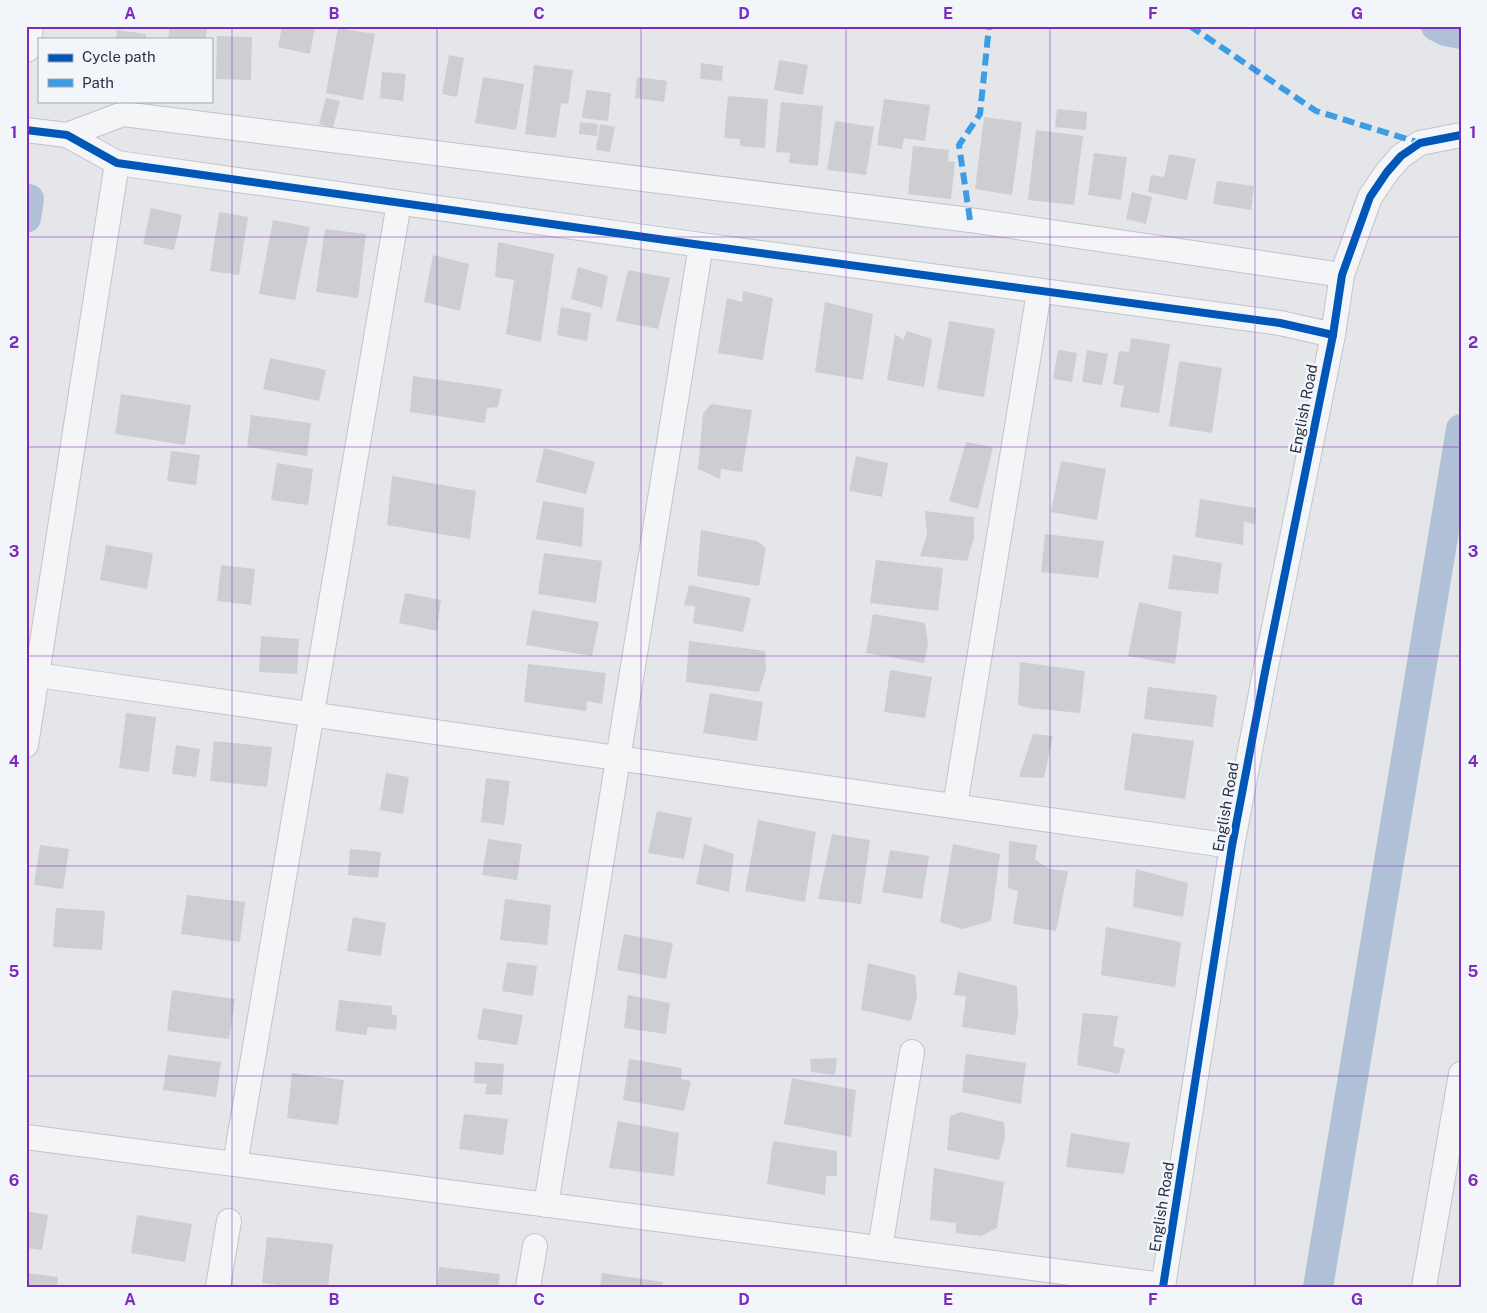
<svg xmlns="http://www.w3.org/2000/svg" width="1487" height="1313" font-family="'Public Sans',sans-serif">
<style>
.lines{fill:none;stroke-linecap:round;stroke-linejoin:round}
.canal{stroke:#b0c1d7;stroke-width:30}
.building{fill:#cdced2}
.minor-casing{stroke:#c2c4c8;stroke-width:26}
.tertiary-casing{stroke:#c2c4c8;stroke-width:30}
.minor{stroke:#f4f5f7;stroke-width:24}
.tertiary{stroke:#f4f5f7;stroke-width:28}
.quiet{stroke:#3d9de4;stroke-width:6;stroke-dasharray:12 6;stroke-linecap:butt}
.cycleway-casing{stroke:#f2f5f9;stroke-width:11}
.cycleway{stroke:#0057b8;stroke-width:8}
.grid{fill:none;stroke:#7b2cbf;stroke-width:1;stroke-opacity:0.55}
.labels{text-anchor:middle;stroke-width:5;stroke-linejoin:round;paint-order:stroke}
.street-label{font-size:15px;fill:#283146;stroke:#f2f5f9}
.neatline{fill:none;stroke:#7b2cbf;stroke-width:2}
.grid-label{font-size:16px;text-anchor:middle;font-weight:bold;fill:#7b2cbf}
</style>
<rect width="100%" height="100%" fill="#e4e6ea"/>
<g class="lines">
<!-- canal -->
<g class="canal">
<polyline points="1436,26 1446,31 1461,34"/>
<polyline points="26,218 29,199"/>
<polyline points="1318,1287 1461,429"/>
</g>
</g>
<!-- building -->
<g class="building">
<polygon points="170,26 207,26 206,39 168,39"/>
<polygon points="282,26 315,26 310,54 278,47"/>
<polygon points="338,28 375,34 363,100 326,93"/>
<polygon points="117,30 146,34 146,39 116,39"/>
<polygon points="217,36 252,37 251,80 216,79"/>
<polygon points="449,55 464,58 457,97 442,94"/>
<polygon points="779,60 808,65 803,95 774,90"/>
<polygon points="701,63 723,66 722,81 700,79"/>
<polygon points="534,65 573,70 568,104 561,103 556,138 525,134"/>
<polygon points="382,72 406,74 403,101 380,98"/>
<polygon points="483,77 524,84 516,130 475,123"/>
<polygon points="637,77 667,81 664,102 635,98"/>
<polygon points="586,90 611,93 608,121 582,118"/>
<polygon points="728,96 768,99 765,148 740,146 740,139 724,138"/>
<polygon points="326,98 340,101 333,128 319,124"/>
<polygon points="884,99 930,105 925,141 904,138 902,149 877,145"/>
<polygon points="781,102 823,106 818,166 789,163 790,153 776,152"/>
<polygon points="1057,109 1087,112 1086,130 1055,127"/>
<polygon points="984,117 1022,122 1012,195 975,189"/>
<polygon points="835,121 874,127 866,175 827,170"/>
<polygon points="580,122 598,124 597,136 579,134"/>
<polygon points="600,124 615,127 610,152 596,150"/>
<polygon points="1036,130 1083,136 1074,205 1028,200"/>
<polygon points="913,146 949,150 948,161 955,162 951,199 908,194"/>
<polygon points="1094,153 1127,157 1121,200 1088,195"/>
<polygon points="1169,154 1196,159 1187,200 1148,192 1151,175 1164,177"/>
<polygon points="1217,181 1254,186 1251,210 1213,204"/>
<polygon points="1132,192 1152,197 1146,224 1126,219"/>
<polygon points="151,208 182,215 174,250 143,244"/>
<polygon points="219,212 248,217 239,275 210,271"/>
<polygon points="273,220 310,227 295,300 259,294"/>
<polygon points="325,229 366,234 358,298 316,292"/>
<polygon points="498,242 554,254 541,342 506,334 514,280 495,277"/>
<polygon points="433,255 469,264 460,311 424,302"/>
<polygon points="578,267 608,276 602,308 571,299"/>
<polygon points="628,270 670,278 658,329 616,321"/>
<polygon points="743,291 773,298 763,360 718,353 727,298 742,302"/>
<polygon points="825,302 873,314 863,380 815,372"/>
<polygon points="561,307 591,313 587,341 557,335"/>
<polygon points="949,321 995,329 984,397 937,389"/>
<polygon points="907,331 932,339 924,387 887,380 895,334 903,340"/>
<polygon points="1131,338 1170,344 1159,413 1120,407 1124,386 1113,384 1119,351 1129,352"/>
<polygon points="1058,350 1077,353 1072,382 1053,379"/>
<polygon points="1087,350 1108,354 1102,385 1082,382"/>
<polygon points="270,358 326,370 319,401 263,389"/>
<polygon points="1179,361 1222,368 1212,433 1169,426"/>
<polygon points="413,376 502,389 498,407 487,408 485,423 410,412"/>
<polygon points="121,394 191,405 185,445 115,434"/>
<polygon points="711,404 752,410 742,472 721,469 720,479 698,469 703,414"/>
<polygon points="251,415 311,423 307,456 247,447"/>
<polygon points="966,442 993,447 978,509 949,501"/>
<polygon points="544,448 595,462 586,494 536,482"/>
<polygon points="171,451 200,455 196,485 167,481"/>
<polygon points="856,456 888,463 882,497 849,491"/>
<polygon points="1061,461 1106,469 1097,520 1051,512"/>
<polygon points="277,463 313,469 308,505 271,500"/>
<polygon points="392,476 476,491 470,539 387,525"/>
<polygon points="1200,499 1256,508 1255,525 1244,521 1243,545 1195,537"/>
<polygon points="543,501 584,508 582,547 536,539"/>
<polygon points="925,511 974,517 974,538 967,561 920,556 927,535"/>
<polygon points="701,530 757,541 766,548 759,586 697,576"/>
<polygon points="1045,534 1104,541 1098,578 1041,572"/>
<polygon points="106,545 153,553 147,589 100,580"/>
<polygon points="544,553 602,561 596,603 538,594"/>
<polygon points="1173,555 1222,563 1218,594 1168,589"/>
<polygon points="876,560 943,568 938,611 870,603"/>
<polygon points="221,565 255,569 251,605 217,601"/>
<polygon points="689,585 751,598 743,632 693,623 695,606 684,605"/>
<polygon points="405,593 441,600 437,631 399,623"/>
<polygon points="1139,602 1182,612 1175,664 1128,656"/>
<polygon points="532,610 599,622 592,656 526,645"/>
<polygon points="873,614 925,623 928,644 924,663 866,653"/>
<polygon points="261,636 299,639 297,674 259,672"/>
<polygon points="689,641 765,651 766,670 759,692 686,682"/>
<polygon points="1020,662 1085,671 1080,713 1029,708 1018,705"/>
<polygon points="528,664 606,673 602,704 587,701 586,711 524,702"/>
<polygon points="890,670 932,677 925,718 884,712"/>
<polygon points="1148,687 1217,695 1213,727 1144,719"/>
<polygon points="710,693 763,702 757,741 703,733"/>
<polygon points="126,713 156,717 149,772 119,768"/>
<polygon points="1132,733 1194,741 1185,799 1124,790"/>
<polygon points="1033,734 1053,736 1044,778 1019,777"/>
<polygon points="214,741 272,747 267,787 210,781"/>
<polygon points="176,745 200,749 196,777 172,774"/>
<polygon points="386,773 409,777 403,814 380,810"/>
<polygon points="486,778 510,781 504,825 481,822"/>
<polygon points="657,811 692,818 684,859 648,853"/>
<polygon points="758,820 816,832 805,902 745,891"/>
<polygon points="832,834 870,840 861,904 818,899"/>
<polygon points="488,839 522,844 517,880 482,875"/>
<polygon points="1009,841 1037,845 1035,860 1050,869 1068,871 1056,931 1013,924 1018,891 1008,888"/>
<polygon points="704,844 734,854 729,892 696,884"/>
<polygon points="953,844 1000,854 991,921 962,929 940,922"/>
<polygon points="40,845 69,849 63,889 34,885"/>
<polygon points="350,849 381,852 378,878 348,875"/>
<polygon points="890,850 929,856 922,899 882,892"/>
<polygon points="1136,869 1188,883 1183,917 1133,907"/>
<polygon points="187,895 245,902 240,942 181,934"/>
<polygon points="505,899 551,905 547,945 500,940"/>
<polygon points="56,908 105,911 102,950 53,947"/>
<polygon points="353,917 386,923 381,956 347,951"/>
<polygon points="1106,927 1181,942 1175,987 1101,975"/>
<polygon points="624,934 673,943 666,979 617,970"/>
<polygon points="507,962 537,966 533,996 502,991"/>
<polygon points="868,963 915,975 917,996 911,1021 861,1010"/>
<polygon points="958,972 1017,986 1018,1014 1015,1035 962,1027 966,996 954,995"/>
<polygon points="172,990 235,999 229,1039 167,1031"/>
<polygon points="628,995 670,1003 666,1034 624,1028"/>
<polygon points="339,1000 392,1006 392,1015 397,1015 396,1030 368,1027 366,1035 335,1031"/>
<polygon points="483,1008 523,1015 517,1045 477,1039"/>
<polygon points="1083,1013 1118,1016 1113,1046 1125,1049 1119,1074 1077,1065"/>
<polygon points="966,1054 1026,1063 1021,1104 962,1092"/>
<polygon points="168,1055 221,1062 216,1097 163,1090"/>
<polygon points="837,1058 835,1075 811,1072 810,1059"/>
<polygon points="629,1059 682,1068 681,1079 691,1081 684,1111 623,1100"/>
<polygon points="475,1062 504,1064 502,1095 485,1094 487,1084 474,1083"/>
<polygon points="292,1073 344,1080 338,1125 287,1118"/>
<polygon points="792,1078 856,1090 851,1137 784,1124"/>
<polygon points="961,1112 1004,1122 1005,1138 999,1160 947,1150 950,1116"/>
<polygon points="464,1114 508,1119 503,1155 459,1149"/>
<polygon points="618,1121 679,1133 674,1176 609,1168"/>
<polygon points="1071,1133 1130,1143 1124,1174 1066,1167"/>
<polygon points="773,1141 837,1151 837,1176 826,1176 825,1195 767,1184"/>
<polygon points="934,1168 1004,1182 997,1228 981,1236 956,1233 956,1223 930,1220"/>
<polygon points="26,1211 48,1215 42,1250 26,1248"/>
<polygon points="137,1215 192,1224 185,1262 131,1253"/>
<polygon points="267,1237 333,1244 328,1287 296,1287 262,1283"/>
<polygon points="439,1267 500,1274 498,1287 437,1287"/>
<polygon points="26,1273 58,1277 57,1287 26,1287"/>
<polygon points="602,1273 663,1282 662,1287 600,1287"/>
</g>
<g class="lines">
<defs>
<g id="minor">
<polyline points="26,130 67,135 117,163 701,245 1280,323 1333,335"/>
<polyline points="67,135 123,114 970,220 1342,275"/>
<polyline points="37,675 1232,846"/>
<polyline points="26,745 117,163"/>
<polyline points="955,806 1039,292"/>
<polyline points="26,1137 1163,1285"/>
<polyline points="235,1164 399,203"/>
<polyline points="546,1205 701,245"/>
<polyline points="880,1248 912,1052"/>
<polyline points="218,1287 229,1221"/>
<polyline points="528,1287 535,1246"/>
<polyline points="1163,1287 1232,846 1265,672 1333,335 1342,275 1370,197 1387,172 1401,156 1420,143 1461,135"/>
<polyline points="1424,1287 1461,1074"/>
</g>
<polyline id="tertiary" points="26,48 29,26"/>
</defs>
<!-- minor casing -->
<use href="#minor" class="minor-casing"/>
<!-- tertiary casing -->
<use href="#tertiary" class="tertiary-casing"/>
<!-- minor -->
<use href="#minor" class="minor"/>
<!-- tertiary -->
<use href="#tertiary" class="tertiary"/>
<!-- quiet -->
<g class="quiet">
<polyline points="1190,26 1316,111 1420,143"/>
<polyline points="970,220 959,145 980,114 989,26"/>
</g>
<defs>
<g id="cycleway">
<polyline points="26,130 67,135 117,163 701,245 1280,323 1333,335"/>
<polyline points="1163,1287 1232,846 1265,672 1333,335 1342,275 1370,197 1387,172 1401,156 1420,143 1461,135"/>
</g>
</defs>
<!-- cycleway casing -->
<use href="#cycleway" class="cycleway-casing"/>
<!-- cycleway -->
<use href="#cycleway" class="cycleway"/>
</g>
<!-- grid -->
<path class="grid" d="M 232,26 L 232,1287M 437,26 L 437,1287M 641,26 L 641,1287M 846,26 L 846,1287M 1050,26 L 1050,1287M 1255,26 L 1255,1287M 26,237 L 1461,237M 26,447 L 1461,447M 26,656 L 1461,656M 26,866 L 1461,866M 26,1076 L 1461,1076"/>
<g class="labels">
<!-- street labels -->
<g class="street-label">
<text transform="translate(1304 409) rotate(-79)" y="5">English Road</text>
<text transform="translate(1226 807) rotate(-80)" y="5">English Road</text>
<text transform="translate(1162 1207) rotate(-81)" y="5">English Road</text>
</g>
</g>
<!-- border -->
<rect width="1487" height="1313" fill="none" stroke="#f2f5f9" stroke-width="55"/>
<!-- legend -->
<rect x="38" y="38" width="175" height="65" fill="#f2f5f9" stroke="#a1a7b1"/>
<rect x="48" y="54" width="25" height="8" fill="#0057b8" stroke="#a1a7b1"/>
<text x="82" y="62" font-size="15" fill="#283146">Cycle path</text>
<rect x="48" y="79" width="25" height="8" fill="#3d9de4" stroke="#a1a7b1"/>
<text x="82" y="88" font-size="15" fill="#283146">Path</text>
<rect x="28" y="28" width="1432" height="1258" class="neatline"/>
<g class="grid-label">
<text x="130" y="19">A</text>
<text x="334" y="19">B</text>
<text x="539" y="19">C</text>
<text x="744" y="19">D</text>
<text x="948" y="19">E</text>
<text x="1153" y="19">F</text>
<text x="1357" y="19">G</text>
<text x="14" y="138">1</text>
<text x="1473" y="138">1</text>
<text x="14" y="348">2</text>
<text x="1473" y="348">2</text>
<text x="14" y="557">3</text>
<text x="1473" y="557">3</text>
<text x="14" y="767">4</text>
<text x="1473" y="767">4</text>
<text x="14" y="977">5</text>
<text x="1473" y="977">5</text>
<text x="14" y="1186">6</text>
<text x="1473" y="1186">6</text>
<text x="130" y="1305">A</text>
<text x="334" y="1305">B</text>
<text x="539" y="1305">C</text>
<text x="744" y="1305">D</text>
<text x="948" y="1305">E</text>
<text x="1153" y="1305">F</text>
<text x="1357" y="1305">G</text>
</g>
</svg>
